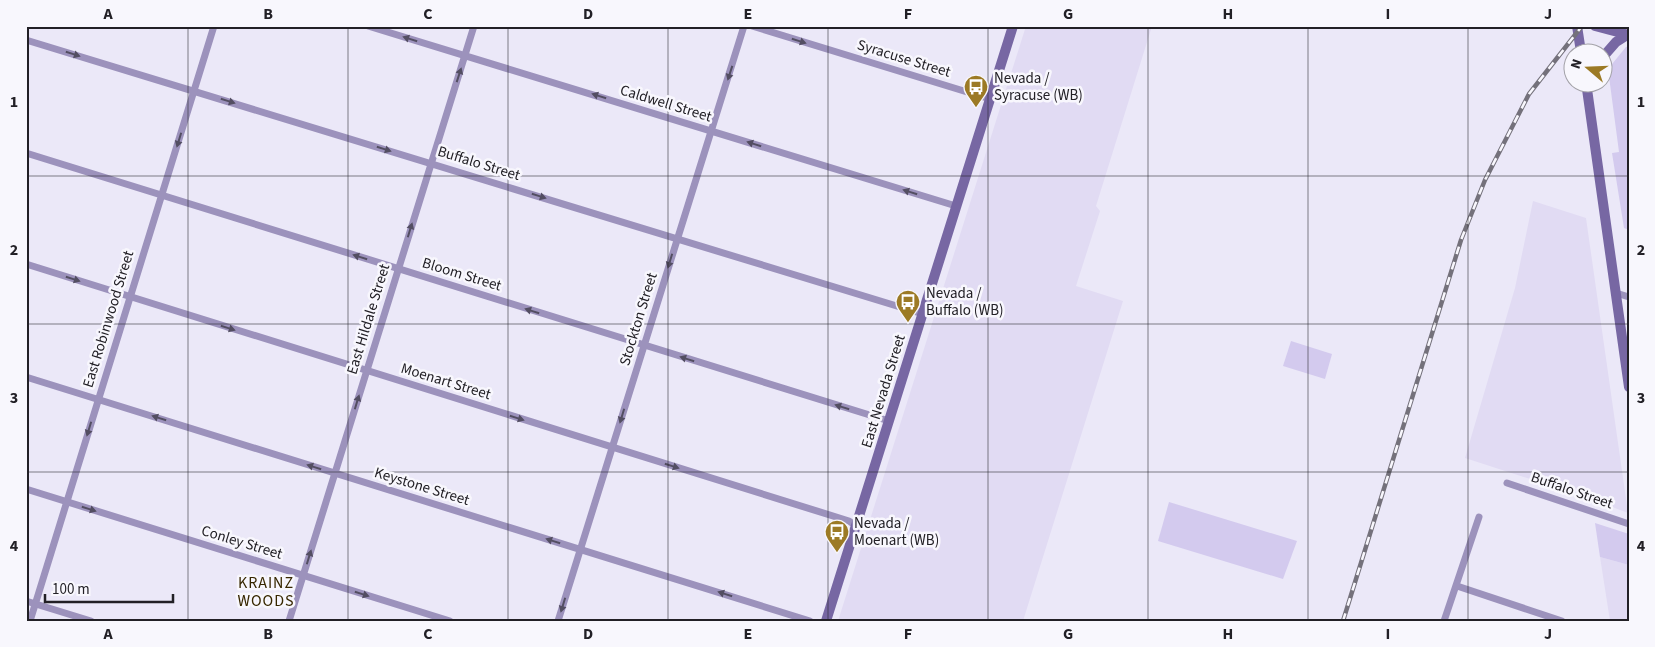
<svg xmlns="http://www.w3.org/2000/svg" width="1655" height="647" font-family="'Source Sans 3',sans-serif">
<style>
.built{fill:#e1dbf3}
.green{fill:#d3caee}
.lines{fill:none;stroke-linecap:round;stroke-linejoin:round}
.street{stroke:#9c92bc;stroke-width:7}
.secondary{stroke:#7767a3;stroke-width:10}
.rail-casing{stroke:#74717b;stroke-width:4.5}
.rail{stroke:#f8f7fd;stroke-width:2.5;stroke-dasharray:8;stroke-linecap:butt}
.oneway{fill:#534e62}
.grid{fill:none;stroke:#222026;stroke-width:1;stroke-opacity:0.55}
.labels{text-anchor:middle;stroke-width:5;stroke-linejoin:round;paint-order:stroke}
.street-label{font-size:15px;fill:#222026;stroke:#f8f7fd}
.poi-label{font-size:15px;fill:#222026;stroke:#f8f7fd;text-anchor:start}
.neighbourhood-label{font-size:16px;letter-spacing:1px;fill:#372700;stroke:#f8f7fd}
.neatline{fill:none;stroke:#222026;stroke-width:2}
.grid-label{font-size:16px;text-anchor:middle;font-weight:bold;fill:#222026}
</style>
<rect width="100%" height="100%" fill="#ebe8f8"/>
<!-- built -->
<g class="built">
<polygon points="1026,26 1152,26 1096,206 1100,211 1076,286 1123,301 1023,621 838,621"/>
<polygon points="1533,201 1586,218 1628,513 1586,497 1465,458 1515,288"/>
<polygon points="1600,557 1629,565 1629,621 1610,621"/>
</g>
<!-- green -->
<g class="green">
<polygon points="1629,46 1629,230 1624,228 1612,153 1619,152 1608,69 1626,47"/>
<polygon points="1291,341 1332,354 1325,379 1283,366"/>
<polygon points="1169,502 1297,541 1283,579 1158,541"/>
<polygon points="1595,523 1629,534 1629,565 1600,557"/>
</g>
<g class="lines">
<!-- street -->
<g class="street">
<polyline points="368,26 956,206"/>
<polyline points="752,26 990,99"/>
<polyline points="26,40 923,314"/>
<polyline points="26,153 889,421"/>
<polyline points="26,264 849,521 856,526"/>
<polyline points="1616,293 1629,297"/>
<polyline points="26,377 810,621"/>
<polyline points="1507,483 1629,524"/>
<polyline points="26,489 450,621"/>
<polyline points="1457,586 1562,621"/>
<polyline points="26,601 91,621"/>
<polyline points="30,621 214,26"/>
<polyline points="289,621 474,26"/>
<polyline points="558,621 744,26"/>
<polyline points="1444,621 1479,517"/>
</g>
<!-- secondary -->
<g class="secondary">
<polyline points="1577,26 1581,52"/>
<polyline points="1595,26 1629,35"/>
<polyline points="1602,58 1616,42 1627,35"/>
<polyline points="1586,82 1629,387"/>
<polyline points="826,621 1013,26"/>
</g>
<defs>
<polyline id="rail" points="1343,621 1461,240 1485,180 1529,94 1582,26"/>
</defs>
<!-- rail casing -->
<use href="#rail" class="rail-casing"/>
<!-- rail -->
<use href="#rail" class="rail"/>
</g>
<!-- one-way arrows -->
<defs><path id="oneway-solid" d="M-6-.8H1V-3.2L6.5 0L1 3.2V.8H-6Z" transform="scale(1.25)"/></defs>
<g class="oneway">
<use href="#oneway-solid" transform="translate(410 39) rotate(-163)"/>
<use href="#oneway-solid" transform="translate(799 41) rotate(17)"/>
<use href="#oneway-solid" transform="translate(73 54) rotate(17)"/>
<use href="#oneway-solid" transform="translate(730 73) rotate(108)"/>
<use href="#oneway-solid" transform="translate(459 75) rotate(-72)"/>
<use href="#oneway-solid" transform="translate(599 96) rotate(-163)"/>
<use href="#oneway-solid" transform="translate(228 101) rotate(17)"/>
<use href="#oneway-solid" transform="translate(179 140) rotate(107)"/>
<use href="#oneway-solid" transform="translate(754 144) rotate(-163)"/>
<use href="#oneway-solid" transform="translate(384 149) rotate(17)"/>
<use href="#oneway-solid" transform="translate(910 192) rotate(-163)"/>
<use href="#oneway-solid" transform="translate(539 196) rotate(17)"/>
<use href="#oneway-solid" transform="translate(410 230) rotate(-73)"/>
<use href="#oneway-solid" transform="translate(360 257) rotate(-163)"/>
<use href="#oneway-solid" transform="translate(670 261) rotate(107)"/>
<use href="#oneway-solid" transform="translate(73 279) rotate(18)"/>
<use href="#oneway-solid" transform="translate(532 311) rotate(-163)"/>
<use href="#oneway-solid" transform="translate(228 328) rotate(17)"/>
<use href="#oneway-solid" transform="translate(687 359) rotate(-163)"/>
<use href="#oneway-solid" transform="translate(357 402) rotate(-73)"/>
<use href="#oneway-solid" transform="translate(842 407) rotate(-163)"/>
<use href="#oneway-solid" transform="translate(622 416) rotate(107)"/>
<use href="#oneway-solid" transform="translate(159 418) rotate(-163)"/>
<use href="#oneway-solid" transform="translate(517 418) rotate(17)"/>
<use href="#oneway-solid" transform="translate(89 429) rotate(107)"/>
<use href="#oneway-solid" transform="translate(672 466) rotate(17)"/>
<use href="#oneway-solid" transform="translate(314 467) rotate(-163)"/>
<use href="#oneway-solid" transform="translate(89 509) rotate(17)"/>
<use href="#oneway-solid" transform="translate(553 541) rotate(-163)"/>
<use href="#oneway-solid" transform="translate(309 557) rotate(-73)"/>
<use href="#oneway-solid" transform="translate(362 594) rotate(17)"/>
<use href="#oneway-solid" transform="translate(725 594) rotate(-163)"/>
<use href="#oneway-solid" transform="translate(563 605) rotate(107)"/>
</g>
<!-- grid -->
<path class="grid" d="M 188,26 L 188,621M 348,26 L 348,621M 508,26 L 508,621M 668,26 L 668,621M 828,26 L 828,621M 988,26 L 988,621M 1148,26 L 1148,621M 1308,26 L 1308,621M 1468,26 L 1468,621M 26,176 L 1629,176M 26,324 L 1629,324M 26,472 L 1629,472"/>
<!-- icons -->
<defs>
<symbol id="bus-pin" viewBox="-11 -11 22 30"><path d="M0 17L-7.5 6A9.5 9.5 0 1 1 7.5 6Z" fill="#9c7a25" stroke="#f8f7fd"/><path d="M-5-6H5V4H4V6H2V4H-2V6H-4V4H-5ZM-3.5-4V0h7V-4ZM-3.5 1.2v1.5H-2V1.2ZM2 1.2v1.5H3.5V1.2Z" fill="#fff"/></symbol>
</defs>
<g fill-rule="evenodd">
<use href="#bus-pin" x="962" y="73" width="28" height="38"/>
<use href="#bus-pin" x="894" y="288" width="28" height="38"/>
<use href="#bus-pin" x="823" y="518" width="28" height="38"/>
</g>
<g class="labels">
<!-- street labels -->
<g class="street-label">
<text transform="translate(904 58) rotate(17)" y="5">Syracuse Street</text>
<text transform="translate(666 103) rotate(17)" y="5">Caldwell Street</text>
<text transform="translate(479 163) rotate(17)" y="5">Buffalo Street</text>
<text transform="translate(462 274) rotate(17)" y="5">Bloom Street</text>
<text transform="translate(108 319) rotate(-73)" y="5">East Robinwood Street</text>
<text transform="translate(368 319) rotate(-73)" y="5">East Hildale Street</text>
<text transform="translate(638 319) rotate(-73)" y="5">Stockton Street</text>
<text transform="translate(446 381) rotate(17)" y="5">Moenart Street</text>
<text transform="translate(883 391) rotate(-73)" y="5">East Nevada Street</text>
<text transform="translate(422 486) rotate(17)" y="5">Keystone Street</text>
<text transform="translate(1572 490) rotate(19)" y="5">Buffalo Street</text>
<text transform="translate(242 542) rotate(17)" y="5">Conley Street</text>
</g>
<!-- poi labels -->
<g class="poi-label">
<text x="994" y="83">Nevada /<tspan x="994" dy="17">Syracuse (WB)</tspan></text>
<text x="926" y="298">Nevada /<tspan x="926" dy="17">Buffalo (WB)</tspan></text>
<text x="854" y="528">Nevada /<tspan x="854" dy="17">Moenart (WB)</tspan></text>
</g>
<!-- neighbourhood labels -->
<g class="neighbourhood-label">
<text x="266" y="588">KRAINZ<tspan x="266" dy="18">WOODS</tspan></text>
</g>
</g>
<!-- border -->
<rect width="1655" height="647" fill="none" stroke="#f8f7fd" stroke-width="55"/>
<!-- north arrow -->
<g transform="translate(1588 68) rotate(289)"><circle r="24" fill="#f8f7fd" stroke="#a2a1a7"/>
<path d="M0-4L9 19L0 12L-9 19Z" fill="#9c7a25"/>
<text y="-8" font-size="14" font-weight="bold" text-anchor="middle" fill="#222026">N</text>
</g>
<!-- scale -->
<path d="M45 594v8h128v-8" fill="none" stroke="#222026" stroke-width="2.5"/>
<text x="52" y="594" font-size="15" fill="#222026" stroke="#f8f7fd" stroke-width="4" paint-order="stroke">100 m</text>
<rect x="28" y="28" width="1600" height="592" class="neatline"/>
<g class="grid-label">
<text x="108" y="19">A</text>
<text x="268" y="19">B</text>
<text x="428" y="19">C</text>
<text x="588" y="19">D</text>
<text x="748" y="19">E</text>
<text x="908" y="19">F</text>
<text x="1068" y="19">G</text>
<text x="1228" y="19">H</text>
<text x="1388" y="19">I</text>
<text x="1548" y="19">J</text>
<text x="14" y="107">1</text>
<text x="1641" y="107">1</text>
<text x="14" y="255">2</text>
<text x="1641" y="255">2</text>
<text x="14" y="403">3</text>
<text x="1641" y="403">3</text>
<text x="14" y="551">4</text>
<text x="1641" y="551">4</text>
<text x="108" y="639">A</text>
<text x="268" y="639">B</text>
<text x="428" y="639">C</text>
<text x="588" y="639">D</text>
<text x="748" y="639">E</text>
<text x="908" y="639">F</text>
<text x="1068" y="639">G</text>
<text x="1228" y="639">H</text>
<text x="1388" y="639">I</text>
<text x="1548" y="639">J</text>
</g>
</svg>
